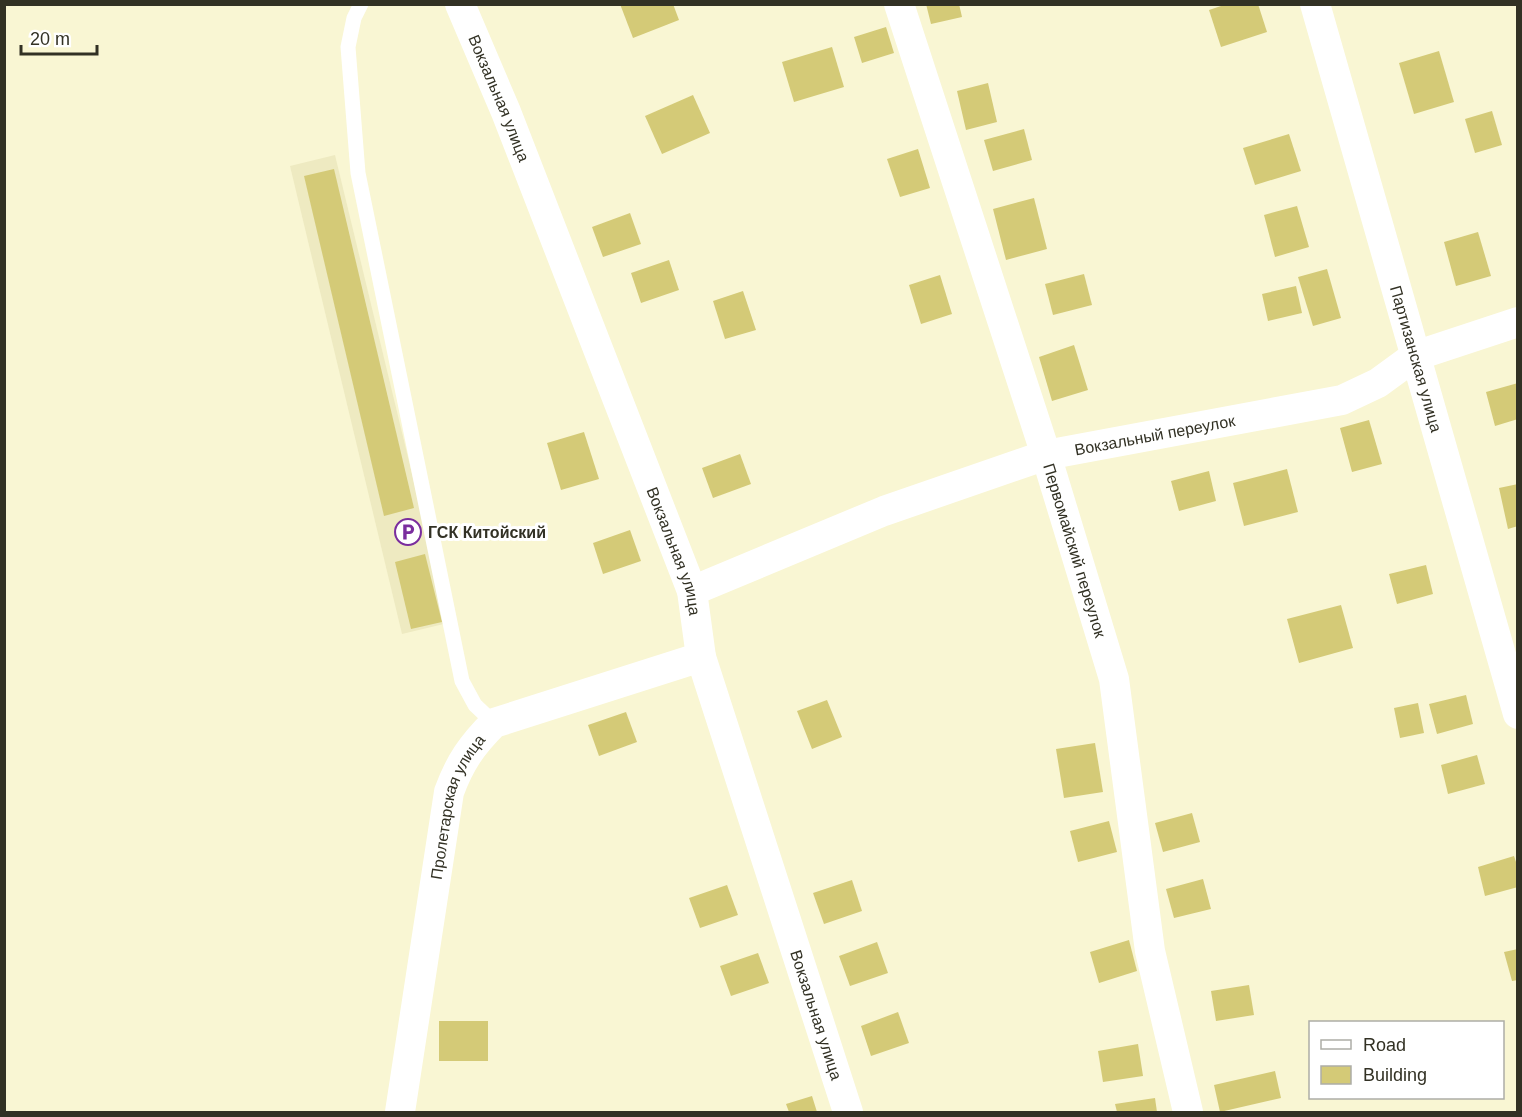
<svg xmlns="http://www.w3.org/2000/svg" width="1522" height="1117" font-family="Arial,sans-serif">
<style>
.built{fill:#eeeac1}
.building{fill:#d4ca77}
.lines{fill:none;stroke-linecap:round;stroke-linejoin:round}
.service{stroke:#fff;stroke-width:15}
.minor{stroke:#fff;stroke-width:30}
.labels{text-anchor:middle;stroke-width:6;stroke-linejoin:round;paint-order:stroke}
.street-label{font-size:16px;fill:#323124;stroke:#fff}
.poi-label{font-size:16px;font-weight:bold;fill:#323124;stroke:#fff;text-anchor:start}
</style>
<rect width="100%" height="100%" fill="#f9f6d3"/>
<!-- built -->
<polygon class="built" points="335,155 448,623 402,634 290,166"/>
<!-- building -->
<g class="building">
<polygon points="620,4 673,4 679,20 633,38"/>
<polygon points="926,4 959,4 962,17 931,24"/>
<polygon points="1227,4 1258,4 1267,32 1221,47 1209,10"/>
<polygon points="886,27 894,53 862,63 854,37"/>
<polygon points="832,47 844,87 794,102 782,62"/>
<polygon points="1439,51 1454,102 1414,114 1399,63"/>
<polygon points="988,83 997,122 966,130 957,91"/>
<polygon points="693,95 710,133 662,154 645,116"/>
<polygon points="1492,111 1502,145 1475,153 1465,119"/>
<polygon points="1024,129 1032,160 993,171 984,140"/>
<polygon points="1289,134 1301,171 1255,185 1243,148"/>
<polygon points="918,149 930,188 900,197 887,159"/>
<polygon points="334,169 414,508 384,516 304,176"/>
<polygon points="1034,198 1047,249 1006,260 993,209"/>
<polygon points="1297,206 1309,247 1275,257 1264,215"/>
<polygon points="630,213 641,244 603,257 592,227"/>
<polygon points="1478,232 1491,276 1456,286 1444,242"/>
<polygon points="669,260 679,290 641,303 631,273"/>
<polygon points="1327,269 1341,318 1313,326 1298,277"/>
<polygon points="1084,274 1092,305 1053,315 1045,284"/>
<polygon points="940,275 952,314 921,324 909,285"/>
<polygon points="1296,286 1302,313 1268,321 1262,294"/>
<polygon points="743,291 756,330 725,339 713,301"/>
<polygon points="1074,345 1088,390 1052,401 1039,357"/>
<polygon points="1518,383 1518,419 1495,426 1486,392"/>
<polygon points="1369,420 1382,464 1352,472 1340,428"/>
<polygon points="584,432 599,479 561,490 547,443"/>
<polygon points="740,454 751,484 713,498 702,468"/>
<polygon points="1287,469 1298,512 1244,526 1233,483"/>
<polygon points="1209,471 1216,501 1179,511 1171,481"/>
<polygon points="1518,484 1518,526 1508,529 1499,488"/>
<polygon points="630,530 641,561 603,574 593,543"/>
<polygon points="425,554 442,622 411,629 395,562"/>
<polygon points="1426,565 1433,594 1397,604 1389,574"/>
<polygon points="1341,605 1353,648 1299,663 1287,619"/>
<polygon points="1466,695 1473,724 1437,734 1429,704"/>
<polygon points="827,700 842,737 812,749 797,711"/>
<polygon points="1418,703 1424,733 1400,738 1394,708"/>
<polygon points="626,712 637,742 599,756 588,725"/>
<polygon points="1095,743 1103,792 1064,798 1056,749"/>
<polygon points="1477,755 1485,784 1448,794 1441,765"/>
<polygon points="1192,813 1200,842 1163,852 1155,823"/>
<polygon points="1109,821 1117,852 1078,862 1070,831"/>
<polygon points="1514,856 1518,868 1518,887 1485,896 1478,867"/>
<polygon points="1203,879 1211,909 1174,918 1166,889"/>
<polygon points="852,880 862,911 824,924 813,893"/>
<polygon points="727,885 738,915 700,928 689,898"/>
<polygon points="1129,940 1137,971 1099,983 1090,952"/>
<polygon points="877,942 888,973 850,986 839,956"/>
<polygon points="1518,949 1518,980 1512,981 1504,952"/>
<polygon points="758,953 769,983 731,996 720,966"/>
<polygon points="1249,985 1254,1015 1216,1021 1211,991"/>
<polygon points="898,1012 909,1043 871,1056 861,1026"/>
<rect x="439" y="1021" width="49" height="40"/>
<polygon points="1138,1044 1143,1076 1103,1082 1098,1051"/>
<polygon points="1275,1071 1281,1098 1220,1112 1214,1085"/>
<polygon points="812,1096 817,1112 789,1112 786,1104"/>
<polygon points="1155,1098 1157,1112 1117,1112 1115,1104"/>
</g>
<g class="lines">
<!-- service -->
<polyline class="service" points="361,4 354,18 348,47 358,173 462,681 475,705 494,723"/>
<!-- minor -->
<g class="minor">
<path id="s1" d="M 460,4 L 506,112 L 692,591 L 701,657 L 848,1112"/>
<path id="s2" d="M 899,4 L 1046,455 L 1114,679 L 1150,951 L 1188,1112"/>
<path id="s3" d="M 1315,4 L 1518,714"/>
<path id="s4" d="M 692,591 L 884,511 L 1046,455 L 1342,400 L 1378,383 L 1415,356 L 1518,322"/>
<path id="s5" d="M 400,1112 L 449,792 C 460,762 472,745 494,723 L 701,657"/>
</g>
</g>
<!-- icons -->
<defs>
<symbol id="parking-ring" viewBox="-11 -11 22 22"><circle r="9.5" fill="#fff" stroke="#7a2d9e" stroke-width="1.5"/><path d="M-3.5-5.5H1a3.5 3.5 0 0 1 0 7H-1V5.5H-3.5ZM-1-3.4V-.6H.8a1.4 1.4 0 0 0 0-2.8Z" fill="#7a2d9e"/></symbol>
</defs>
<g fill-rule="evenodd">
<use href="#parking-ring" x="393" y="517" width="30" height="30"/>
</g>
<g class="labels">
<!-- street labels -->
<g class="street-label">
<text dy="6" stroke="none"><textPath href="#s1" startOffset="102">Вокзальная улица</textPath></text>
<text dy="6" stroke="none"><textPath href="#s3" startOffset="369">Партизанская улица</textPath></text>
<text dy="6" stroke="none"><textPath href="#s4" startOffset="490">Вокзальный переулок</textPath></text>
<text dy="6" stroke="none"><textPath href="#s2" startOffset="574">Первомайский переулок</textPath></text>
<text dy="6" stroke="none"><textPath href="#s1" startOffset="588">Вокзальная улица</textPath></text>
<text dy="6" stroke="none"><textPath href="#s5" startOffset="312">Пролетарская улица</textPath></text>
<text dy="6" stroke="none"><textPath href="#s1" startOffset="1074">Вокзальная улица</textPath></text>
</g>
<!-- poi labels -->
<g class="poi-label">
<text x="428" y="538">ГСК Китойский</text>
</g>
</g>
<!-- border -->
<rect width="1522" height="1117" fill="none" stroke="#323124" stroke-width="12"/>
<!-- legend -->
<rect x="1309" y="1021" width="195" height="78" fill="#ffffff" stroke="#adada7" stroke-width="1.5"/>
<rect x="1321" y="1040" width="30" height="9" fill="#ffffff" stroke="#adada7" stroke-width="1.5"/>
<text x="1363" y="1051" font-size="18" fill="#323124">Road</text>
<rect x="1321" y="1066" width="30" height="18" fill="#d4ca77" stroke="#adada7" stroke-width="1.5"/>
<text x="1363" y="1081" font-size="18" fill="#323124">Building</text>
<!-- scale -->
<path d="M21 45v9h76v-9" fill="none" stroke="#323124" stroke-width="3"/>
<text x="30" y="45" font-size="18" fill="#323124" stroke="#ffffff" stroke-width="4.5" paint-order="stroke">20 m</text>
</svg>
